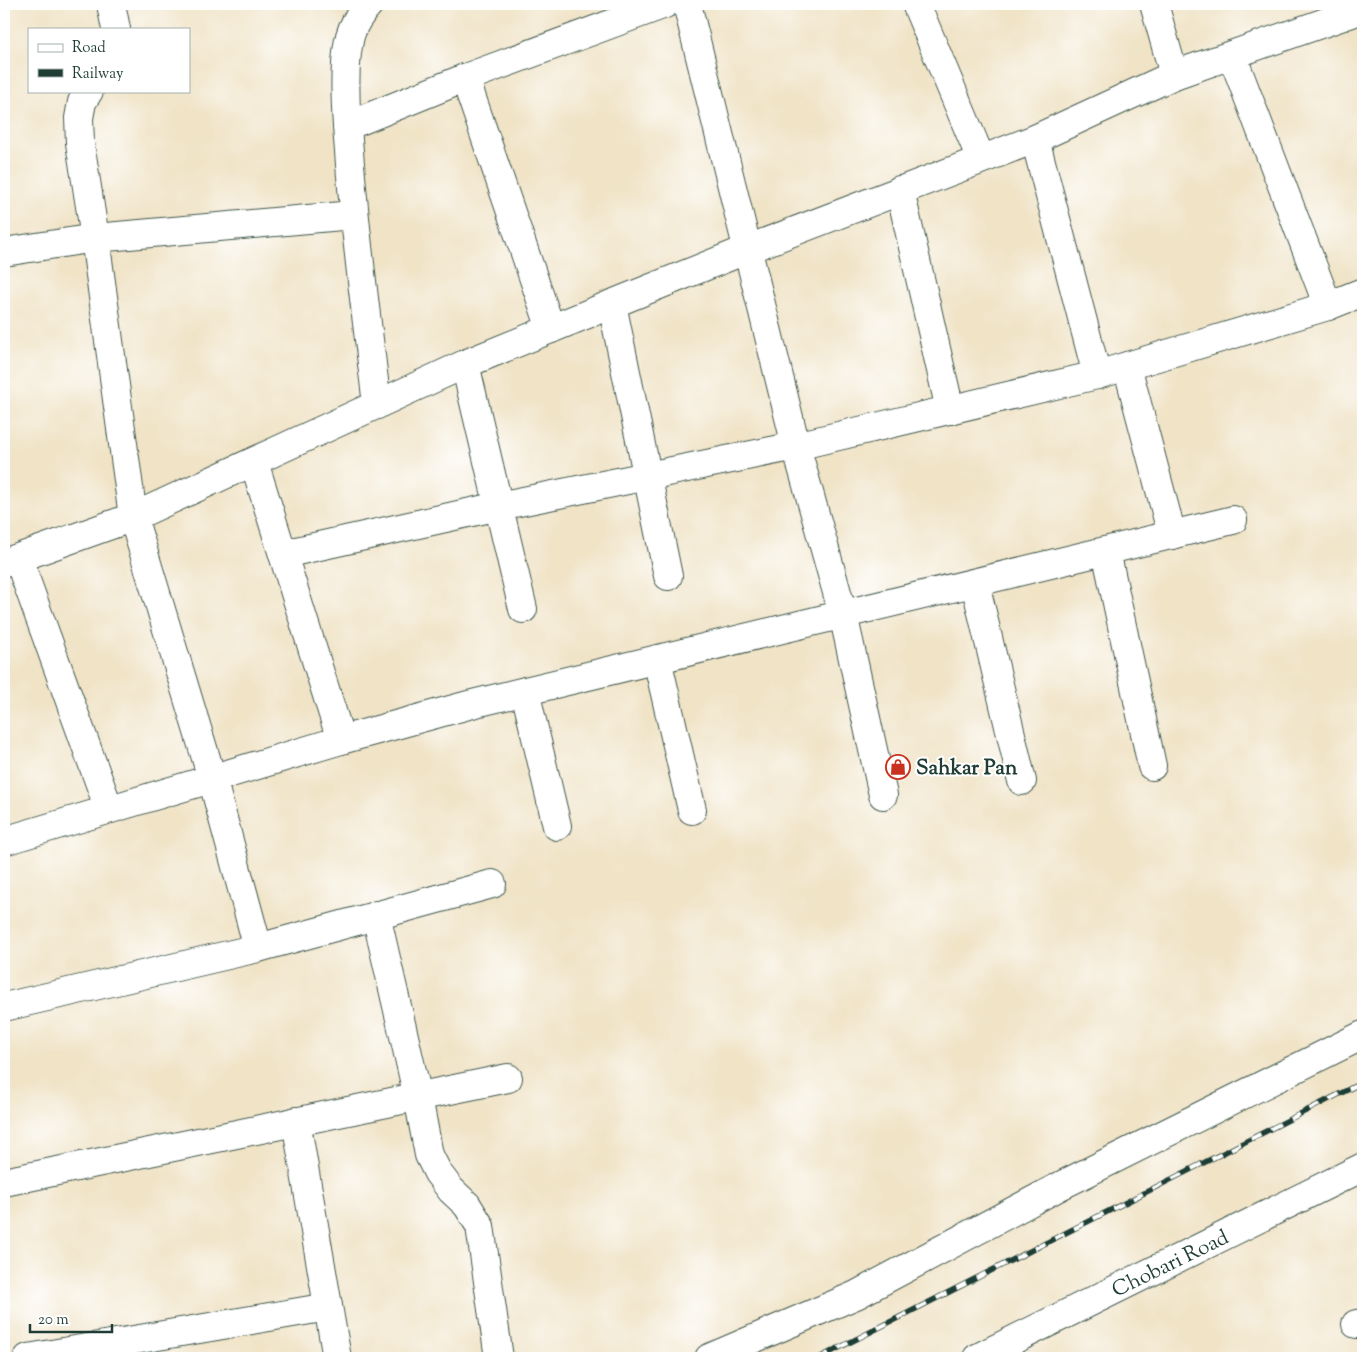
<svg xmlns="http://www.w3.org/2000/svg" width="1367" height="1362" font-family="'Sorts Mill Goudy',serif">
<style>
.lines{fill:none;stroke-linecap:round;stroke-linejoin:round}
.minor-casing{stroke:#3e564a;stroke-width:30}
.tertiary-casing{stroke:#3e564a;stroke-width:30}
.minor{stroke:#fff;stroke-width:28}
.tertiary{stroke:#fff;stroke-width:28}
.rail-casing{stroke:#1f3d34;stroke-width:5.5}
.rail{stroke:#fff;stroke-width:4;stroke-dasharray:11;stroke-linecap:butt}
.labels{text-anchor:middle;stroke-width:4;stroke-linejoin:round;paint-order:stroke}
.poi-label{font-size:21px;font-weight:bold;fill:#1f3d34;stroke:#fff;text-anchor:start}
.street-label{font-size:21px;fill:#1f3d34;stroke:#fff}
</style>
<rect width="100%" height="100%" fill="#fff"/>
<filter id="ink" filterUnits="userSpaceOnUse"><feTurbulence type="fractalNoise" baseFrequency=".02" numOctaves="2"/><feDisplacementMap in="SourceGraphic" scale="10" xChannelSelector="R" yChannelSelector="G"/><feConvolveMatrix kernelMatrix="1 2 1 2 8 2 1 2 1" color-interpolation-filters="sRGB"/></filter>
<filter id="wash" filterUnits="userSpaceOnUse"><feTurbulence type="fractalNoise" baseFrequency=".0096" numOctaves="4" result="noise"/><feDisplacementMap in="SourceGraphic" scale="20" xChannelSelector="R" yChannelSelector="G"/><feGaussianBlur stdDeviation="1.12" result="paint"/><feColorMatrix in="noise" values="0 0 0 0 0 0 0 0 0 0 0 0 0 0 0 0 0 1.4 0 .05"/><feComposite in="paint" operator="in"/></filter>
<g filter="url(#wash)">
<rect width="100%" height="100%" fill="#f0e3c6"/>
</g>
<g filter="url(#ink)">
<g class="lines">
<defs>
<g id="minor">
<polyline points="111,4 116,29"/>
<path d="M 369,4 C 361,13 353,24 350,36 C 342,67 346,119 349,151 C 355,236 367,320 377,405"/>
<polyline points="687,4 796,446 843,614 883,795"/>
<polyline points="916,4 981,159"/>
<polyline points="1154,4 1174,75"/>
<polyline points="1232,55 1328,306"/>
<polyline points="465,78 551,329"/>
<polyline points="89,91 82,102 79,118 80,143 95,238 133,517 212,778 258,948"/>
<polyline points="347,126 465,78 665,4"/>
<polyline points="1035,139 1097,375"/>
<polyline points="900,190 950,410"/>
<polyline points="4,252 95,238 353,215"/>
<polyline points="612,304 668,576"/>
<polyline points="465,364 523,609"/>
<polyline points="1127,366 1172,535"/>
<polyline points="254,462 341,740"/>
<polyline points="1106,551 1152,766"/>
<polyline points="283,554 499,506 796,446 1097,375 1328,306 1363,292"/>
<polyline points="18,558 109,809"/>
<polyline points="4,563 133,517 465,364 612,304 748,249 1035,139 1174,75 1363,9"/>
<polyline points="975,583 1022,781"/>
<polyline points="657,659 692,810"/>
<polyline points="525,691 557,826"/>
<polyline points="4,841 341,740 472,704 1233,520"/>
<polyline points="376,915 418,1097 429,1155 438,1173 451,1190 467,1205 480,1226 499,1358"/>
<polyline points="4,1007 258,948 492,884"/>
<polyline points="296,1121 337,1358"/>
<polyline points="4,1182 508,1078"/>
<polyline points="1356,1324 1363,1323"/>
<polyline points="28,1358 328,1307"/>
<polyline points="709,1358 856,1295 1062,1185 1363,1035"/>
</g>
<polyline id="tertiary" points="977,1358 1363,1167"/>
</defs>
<!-- minor casing -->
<use href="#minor" class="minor-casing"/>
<!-- tertiary casing -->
<use href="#tertiary" class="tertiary-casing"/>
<!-- minor -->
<use href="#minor" class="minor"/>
<!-- tertiary -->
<use href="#tertiary" class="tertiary"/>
<defs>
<polyline id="rail" points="819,1358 1363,1082"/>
</defs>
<!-- rail casing -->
<use href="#rail" class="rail-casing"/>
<!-- rail -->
<use href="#rail" class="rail"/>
</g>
</g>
<!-- icons -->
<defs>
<symbol id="shop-ring" viewBox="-11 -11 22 22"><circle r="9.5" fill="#fff" stroke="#c8321e" stroke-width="1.5"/><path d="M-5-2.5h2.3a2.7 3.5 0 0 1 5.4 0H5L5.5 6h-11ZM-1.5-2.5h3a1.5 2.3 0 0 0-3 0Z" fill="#c8321e"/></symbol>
</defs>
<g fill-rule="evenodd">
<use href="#shop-ring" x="884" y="753" width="28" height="28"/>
</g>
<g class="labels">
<!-- poi labels -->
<g class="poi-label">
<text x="916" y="774">Sahkar Pan</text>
</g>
<!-- street labels -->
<g class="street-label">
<text transform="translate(1170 1263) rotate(-26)" y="7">Chobari Road</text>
</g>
</g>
<!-- margin -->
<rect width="1367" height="1362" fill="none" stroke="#fff" stroke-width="20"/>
<!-- legend -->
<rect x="28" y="28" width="162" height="65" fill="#ffffff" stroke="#a5b1ae"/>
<rect x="38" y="44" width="25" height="8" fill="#ffffff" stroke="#a5b1ae"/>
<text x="72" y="52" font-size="15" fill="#1f3d34">Road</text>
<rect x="38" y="69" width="25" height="8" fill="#1f3d34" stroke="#a5b1ae"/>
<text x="72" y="78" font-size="15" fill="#1f3d34">Railway</text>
<!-- scale -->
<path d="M30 1324v8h82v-8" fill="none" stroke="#1f3d34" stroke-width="2.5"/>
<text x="38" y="1324" font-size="15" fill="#1f3d34" stroke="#ffffff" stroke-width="4" paint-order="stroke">20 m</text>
</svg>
